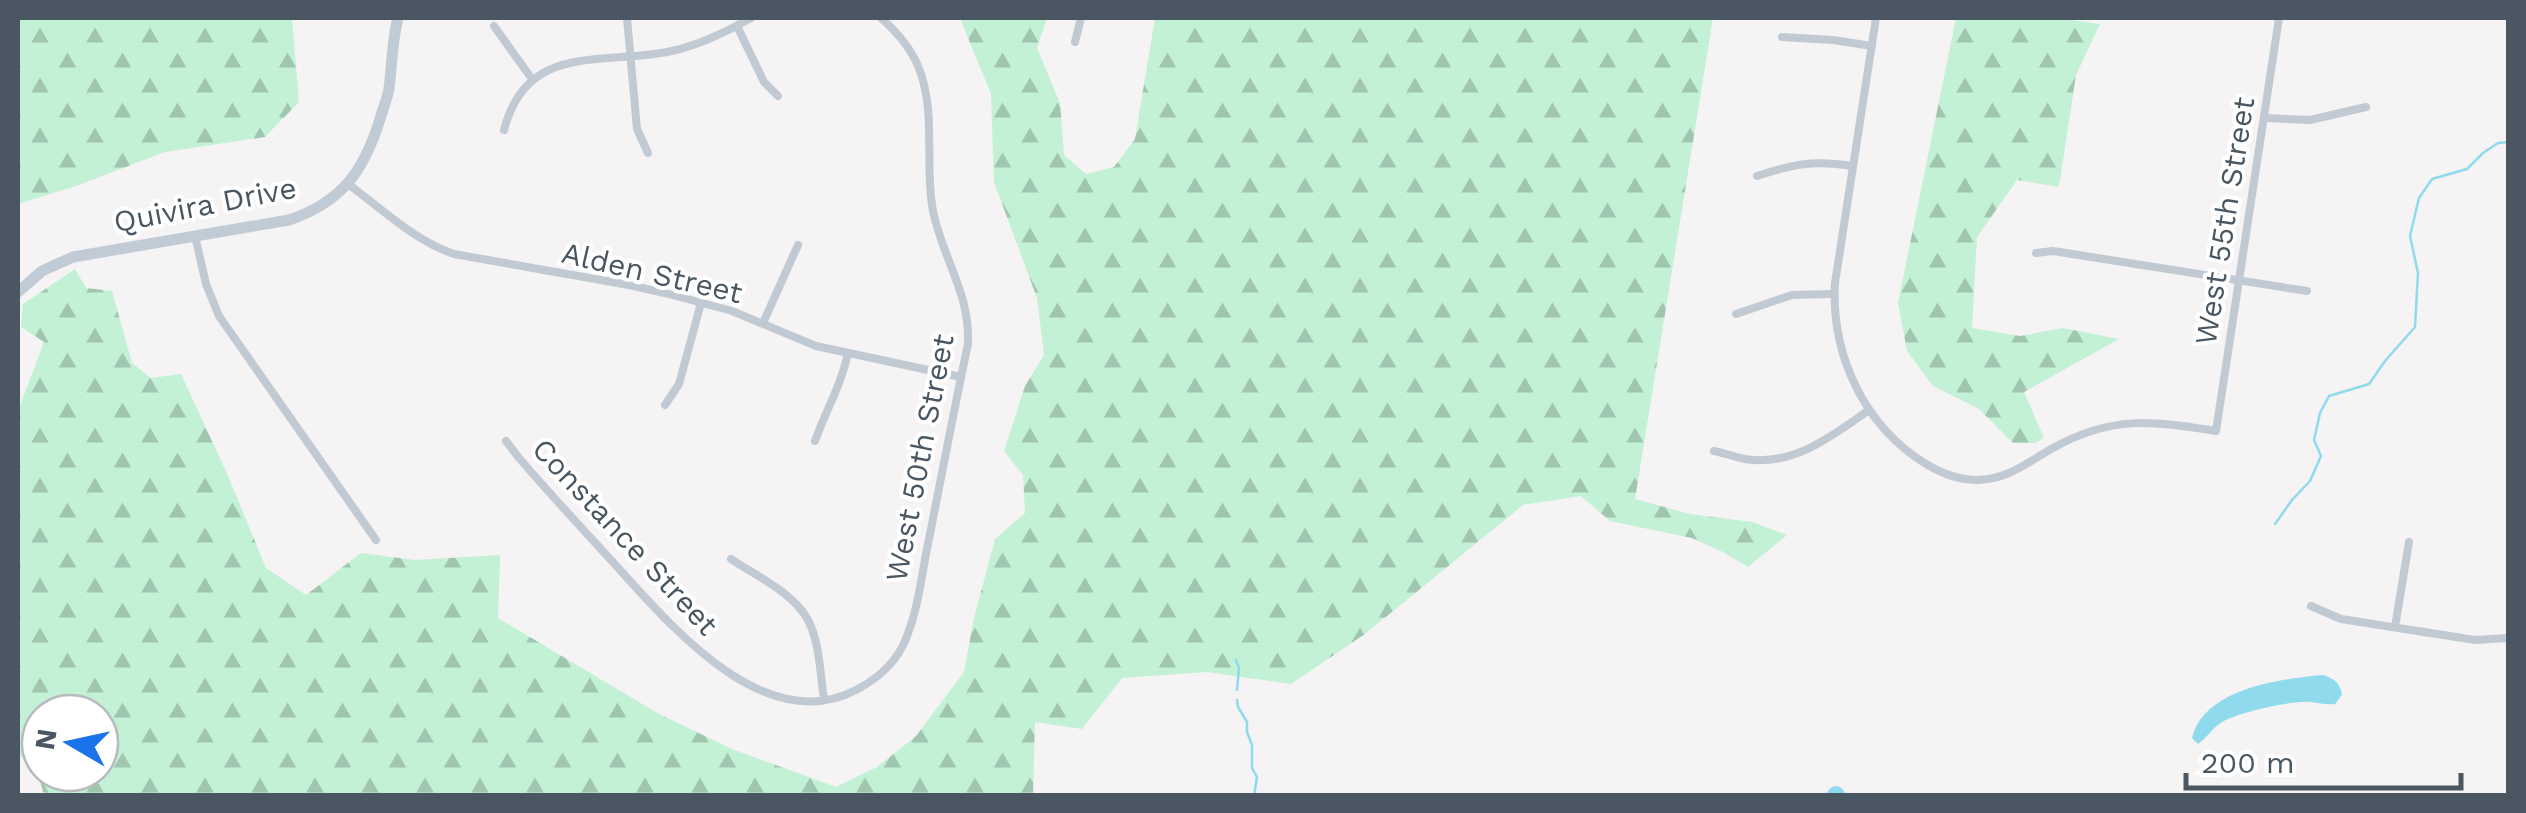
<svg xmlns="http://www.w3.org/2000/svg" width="2526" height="813" font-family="'Work Sans',sans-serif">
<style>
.forest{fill:url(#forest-firs);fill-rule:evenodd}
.water{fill:#90daee}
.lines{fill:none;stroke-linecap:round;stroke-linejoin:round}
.stream{stroke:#90daee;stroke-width:2.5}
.river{stroke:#90daee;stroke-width:18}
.minor{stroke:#c1cad2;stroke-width:8}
.secondary{stroke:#c1cbd6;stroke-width:11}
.labels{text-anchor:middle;stroke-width:8;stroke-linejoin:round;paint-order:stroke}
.street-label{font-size:30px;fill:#4a5661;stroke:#fff}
</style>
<defs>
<pattern id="forest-firs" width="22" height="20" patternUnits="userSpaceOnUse" patternTransform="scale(2.5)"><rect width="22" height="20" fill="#c3f1d5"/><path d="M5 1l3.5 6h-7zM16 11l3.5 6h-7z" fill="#a0c6b0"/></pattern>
</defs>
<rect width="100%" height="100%" fill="#f5f3f3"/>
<!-- forest -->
<g class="forest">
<polygon points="18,18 292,18 299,102 265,137 165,152 76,186 18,204"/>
<path d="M 960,18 L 1047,18 L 1037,48 L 1060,103 L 1064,155 L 1086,174 L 1114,167 L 1135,139 L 1155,18 L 1713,18 L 1635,499 L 1690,514 L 1752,522 L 1787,535 L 1748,567 L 1721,551 L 1692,538 L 1610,521 L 1581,496 L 1523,505 L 1365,634 L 1291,684 L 1207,672 L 1122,678 L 1082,729 L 1035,722 L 1033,795 L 44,795 L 36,767 L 18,754 L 18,467 L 19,463 L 18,411 L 44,342 L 21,327 L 23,304 L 75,269 L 86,288 L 112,291 L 132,363 L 151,378 L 181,374 L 229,478 L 266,568 L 306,595 L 361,553 L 415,560 L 500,555 L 498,618 L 659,714 L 732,749 L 836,787 L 877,767 L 916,736 L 964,672 L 974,618 L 995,539 L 1025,513 L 1023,475 L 1004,451 L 1025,386 L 1044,355 L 1037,298 L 994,182 L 991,94 ZM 40,713 L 100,713 L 100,773 L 40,773 Z"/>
<polygon points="1956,18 2057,18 2100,24 2076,75 2059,187 2017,180 1977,237 1972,328 2020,336 2063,328 2119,339 2024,392 2044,438 2035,443 2013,443 1979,409 1933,386 1907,351 1898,303"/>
</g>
<!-- water -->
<path class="water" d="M 2323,675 C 2335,679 2340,683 2342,695 L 2335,704 C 2325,705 2320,703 2311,702 C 2293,700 2238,712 2222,722 C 2212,728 2208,737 2198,744 L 2192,738 C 2204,688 2281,679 2323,675 Z"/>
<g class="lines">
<!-- stream -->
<g class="stream">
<polyline points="2275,524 2292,500 2310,481 2321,456 2314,440 2320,413 2329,396 2369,384 2385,361 2415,327 2418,273 2410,236 2419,198 2432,179 2467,169 2483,153 2498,143 2508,142"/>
<polyline points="1236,660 1239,668 1237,690"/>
<polyline points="1237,700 1238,707 1247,722 1247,732 1252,745 1252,768 1257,777 1254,796"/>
</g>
<!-- river -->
<polyline class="river" points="1836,795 1836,796"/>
<!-- minor -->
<g class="minor">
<polyline points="627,18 637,129 648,153"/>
<path d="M 1876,18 L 1835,283 C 1831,355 1864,426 1926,464 C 1941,473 1958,480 1977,480 C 2007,480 2028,462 2053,448 C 2112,415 2152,421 2216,431 L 2279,18"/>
<polyline points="494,26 532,79"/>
<polyline points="737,26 764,82 778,96"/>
<polyline points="1782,37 1833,40 1872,46"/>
<polyline points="1075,42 1081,18"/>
<polyline points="2264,118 2310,120 2366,107"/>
<path d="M 504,130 C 527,41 603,66 672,51 C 699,45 728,31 751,18"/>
<path d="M 1757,176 C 1794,164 1812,160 1852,166"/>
<path d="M 348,184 C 382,209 415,241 454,254 L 629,285 L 669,294 L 732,311 L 816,346 L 961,377"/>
<polyline points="195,236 206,284 219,316 376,540"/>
<polyline points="2036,253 2053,251 2307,291"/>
<polyline points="1736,314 1792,295 1834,294"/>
<polyline points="763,323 798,245"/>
<polyline points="665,405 679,384 701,303"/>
<path d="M 506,441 L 519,458 C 549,493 580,526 611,560 C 666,620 762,739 856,690 C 879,678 898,661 907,636 C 919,606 922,571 929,539 C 942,474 954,409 968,344 C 970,292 943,260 933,211 C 924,165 937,111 918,66 C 910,47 897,32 881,18"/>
<path d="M 815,441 C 826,410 841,386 848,353"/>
<path d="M 1714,451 C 1724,453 1735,457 1745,459 C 1793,467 1832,436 1869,410"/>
<path d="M 731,559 C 756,576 793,592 808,620 C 820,643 820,674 824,699"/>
<polyline points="2311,606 2341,619 2475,640 2508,638"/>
<polyline points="2395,627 2409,542"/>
</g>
<!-- secondary -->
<path class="secondary" d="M 18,292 L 42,271 L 73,257 L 289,220 C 342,202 364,171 380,119 C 383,109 387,99 389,89 C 392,65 392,41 398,18"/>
</g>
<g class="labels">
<!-- street labels -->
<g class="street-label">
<text transform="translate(205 205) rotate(-11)" y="10">Quivira Drive</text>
<text transform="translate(2225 221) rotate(-81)" y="10">West 55th Street</text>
<text transform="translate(652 273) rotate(13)" y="10">Alden Street</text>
<text transform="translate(920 458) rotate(-79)" y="10">West 50th Street</text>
<text transform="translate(625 537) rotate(47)" y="10">Constance Street</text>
</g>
</g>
<!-- border -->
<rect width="2526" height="813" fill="none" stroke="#4a5661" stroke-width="40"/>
<!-- north arrow -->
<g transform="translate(70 743) rotate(279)"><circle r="48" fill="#ffffff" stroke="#b7bbc0" stroke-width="2.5"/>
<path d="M0-8L18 38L0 25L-18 38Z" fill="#1a73e8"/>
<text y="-15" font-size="28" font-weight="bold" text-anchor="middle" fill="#4a5661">N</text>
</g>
<!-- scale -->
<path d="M2186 773v15h275v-15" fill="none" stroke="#4a5661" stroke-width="5"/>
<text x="2201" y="773" font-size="30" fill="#4a5661" stroke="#ffffff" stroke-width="8" paint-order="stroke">200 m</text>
</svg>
